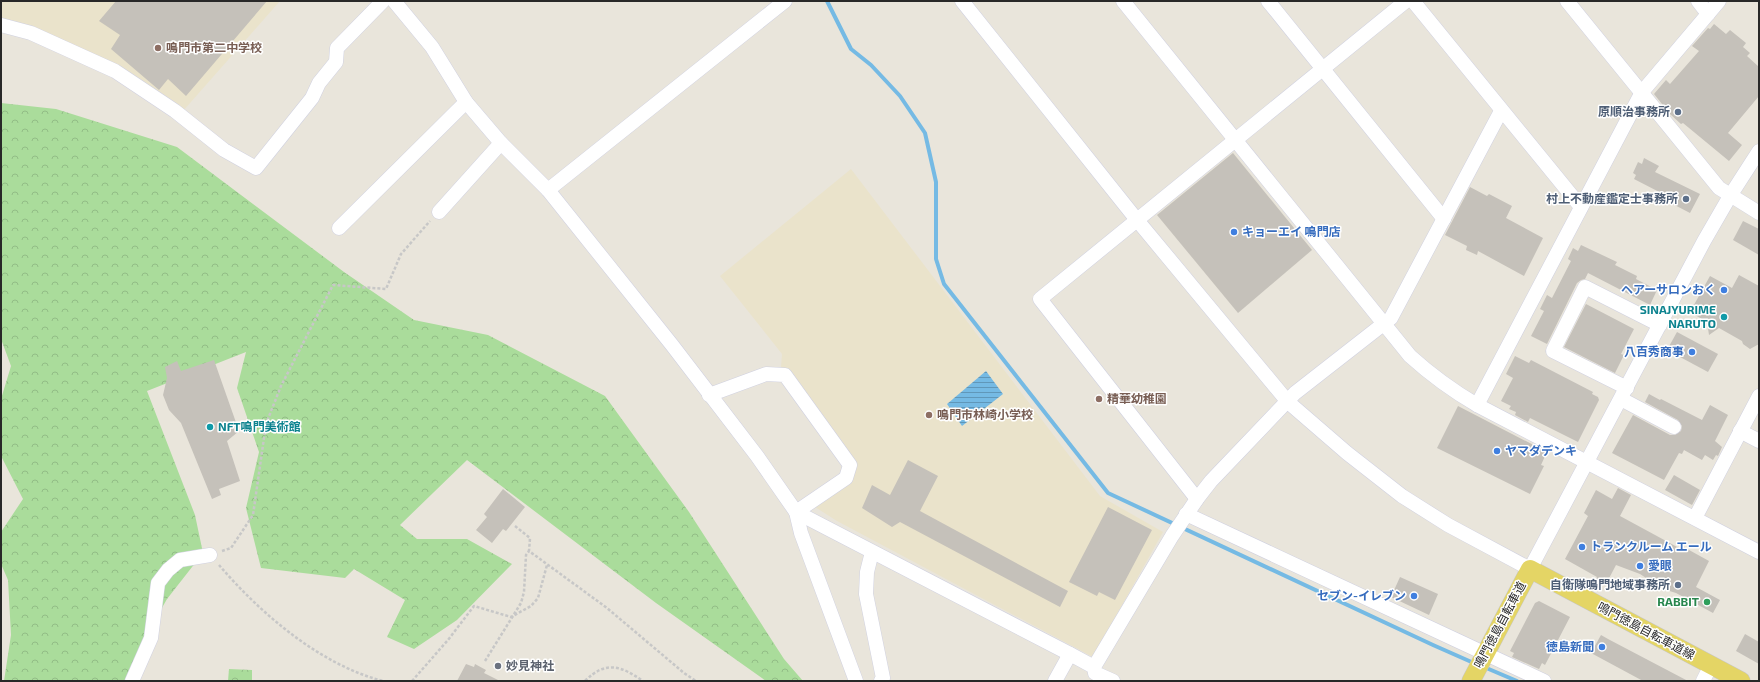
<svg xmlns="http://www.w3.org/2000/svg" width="1760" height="682" font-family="'Exo 2','Noto Sans JP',sans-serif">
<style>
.education{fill:#eae3cb}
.forest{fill:url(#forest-crowns)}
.water{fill:url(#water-rules)}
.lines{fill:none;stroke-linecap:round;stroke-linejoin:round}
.stream{stroke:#75bae4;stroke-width:4}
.building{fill:#c5c1ba}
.minor-casing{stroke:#d0d1e0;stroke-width:15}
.major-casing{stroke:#c7c7c7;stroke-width:19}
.path{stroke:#c7c7c7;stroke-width:2.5;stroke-dasharray:3 2;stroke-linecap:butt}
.minor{stroke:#fff;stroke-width:14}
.major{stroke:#e4d565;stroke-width:18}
.education-dot{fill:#8d6e63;stroke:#fff;stroke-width:1.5}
.service-dot{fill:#5c6f8a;stroke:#fff;stroke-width:1.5}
.shop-dot{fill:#3f7fe0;stroke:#fff;stroke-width:1.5}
.culture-dot{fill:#0f9aa8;stroke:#fff;stroke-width:1.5}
.leisure-dot{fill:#2e9e5b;stroke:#fff;stroke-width:1.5}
.worship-dot{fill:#6b7280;stroke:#fff;stroke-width:1.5}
.labels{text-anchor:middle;stroke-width:3;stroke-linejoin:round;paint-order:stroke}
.education-label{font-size:12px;font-weight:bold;fill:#785e54;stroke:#fff;text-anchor:start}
.service-label{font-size:12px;font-weight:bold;fill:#4e5e75;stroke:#fff;text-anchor:end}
.shop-label{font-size:12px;font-weight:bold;fill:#366cbe;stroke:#fff;text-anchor:start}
.culture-label{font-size:12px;font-weight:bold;fill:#0d838f;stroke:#fff;text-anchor:end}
.leisure-label{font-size:12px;font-weight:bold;fill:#27864d;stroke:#fff;text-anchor:end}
.street-label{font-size:12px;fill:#282828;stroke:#fff}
.worship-label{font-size:12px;font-weight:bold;fill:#5b616d;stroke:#fff;text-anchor:start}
</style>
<defs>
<pattern id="forest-crowns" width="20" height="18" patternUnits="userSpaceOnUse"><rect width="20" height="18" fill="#aadc9b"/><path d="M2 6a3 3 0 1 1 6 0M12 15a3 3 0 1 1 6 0" fill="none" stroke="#92bd86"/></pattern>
<pattern id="water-rules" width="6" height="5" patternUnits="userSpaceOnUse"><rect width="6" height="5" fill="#75bae4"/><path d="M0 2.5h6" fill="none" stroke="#6097b9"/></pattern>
</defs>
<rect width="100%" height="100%" fill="#e9e5db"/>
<!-- education -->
<g class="education">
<polygon points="1,1 280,1 183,111 1,19"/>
<polygon points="851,169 1100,496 1163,532 1093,657 837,521 815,507 851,479 856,462 781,367 782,354 720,276"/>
</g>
<!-- forest -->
<g class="forest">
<polygon points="1,103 56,109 177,147 344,272 414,320 488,335 605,396 689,512 784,659 803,681 766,681 656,603 467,460 400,525 417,539 467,539 512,564 457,620 414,649 387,637 405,600 354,569 345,578 261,568 246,508 259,452 237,388 246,352 147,391 195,515 203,553 167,599 139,648 126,681 4,681 11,635 8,580 1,564 1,532 23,499 1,456 1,399 11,366 1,339"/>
<polygon points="229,669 252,670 252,681 228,681"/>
</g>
<!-- water -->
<polygon class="water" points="986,371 1003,394 962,426 947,404"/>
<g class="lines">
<!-- stream -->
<g class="stream">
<polyline points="827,1 851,49 871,65 900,96 925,133 936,182 936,259 944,284 1108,493 1433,645 1476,664"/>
<polyline points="1484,667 1517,681"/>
</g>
</g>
<!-- building -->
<g class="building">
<polygon points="116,1 267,1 186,96 168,79 159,90 111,49 120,35 99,21"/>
<polygon points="1714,24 1726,34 1730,30 1746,43 1743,47 1750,53 1747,56 1759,67 1759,96 1728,133 1742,145 1729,161 1683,123 1681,124 1670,114 1654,94 1666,80 1670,84 1699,51 1692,46 1708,28 1710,29"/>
<polygon points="1233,153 1312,250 1238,313 1157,215"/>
<polygon points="1644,158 1659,166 1655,172 1700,194 1690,213 1665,200 1667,196 1634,179 1636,175 1633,173 1638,162 1642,164"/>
<polygon points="1470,187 1487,196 1489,194 1512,206 1506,218 1543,238 1524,276 1478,251 1477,255 1466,250 1467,246 1445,235"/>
<polygon points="1743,221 1759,229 1759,255 1733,240"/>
<polygon points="1581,245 1617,262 1615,265 1637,276 1636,279 1657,290 1650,305 1588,273 1585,279 1581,280 1577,283 1547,344 1531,336 1544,311 1540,309 1547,295 1552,298 1571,261 1568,259 1573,248 1578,251"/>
<polygon points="1739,275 1759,286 1759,344 1750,349 1743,344 1742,341 1719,328 1709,335 1707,322 1690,312 1710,276 1732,288"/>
<polygon points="1586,304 1634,329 1621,354 1624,355 1615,373 1564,347"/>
<polygon points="1677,332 1718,354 1708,372 1667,350"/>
<polygon points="1515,356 1529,363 1531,360 1593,392 1592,394 1598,397 1599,400 1578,442 1530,418 1528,422 1515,415 1516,412 1509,409 1511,406 1501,401 1513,378 1506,374"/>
<polygon points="214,360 239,431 227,441 240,481 219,489 221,495 212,499 181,423 169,410 163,395 167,378 165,367 177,361 181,371"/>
<polygon points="1649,394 1660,400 1661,399 1702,420 1710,405 1728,415 1715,441 1722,447 1718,456 1716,455 1713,460 1705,455 1702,460 1684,450 1682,454 1679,453 1664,480 1612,453 1633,415 1670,435 1675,435 1681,431 1682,426 1678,420 1645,402"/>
<polygon points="1458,406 1547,452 1541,465 1544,466 1530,494 1437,448"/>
<polygon points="908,460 938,476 920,511 1068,591 1060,607 900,522 892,527 862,508 872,485 890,495"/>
<polygon points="1674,475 1700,490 1692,505 1665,490"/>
<polygon points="1618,488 1631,495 1620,516 1679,548 1680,545 1709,561 1696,587 1720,600 1713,613 1676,593 1663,589 1640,574 1616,565 1605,586 1595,581 1597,577 1565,559 1588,516 1584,513 1596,490 1612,499"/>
<polygon points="503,489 525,507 506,531 503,529 492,543 476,530 487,517 484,514"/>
<polygon points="1108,507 1152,530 1115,600 1099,592 1097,596 1069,582"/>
<polygon points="1400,577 1438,594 1429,615 1391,597"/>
<polygon points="1539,601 1570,617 1545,665 1542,663 1539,669 1512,657 1514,653 1510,651 1535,603"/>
<polygon points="1745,634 1759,642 1759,664 1736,651"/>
<polygon points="1601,635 1608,639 1688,681 1643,681 1591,653"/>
<polygon points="466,664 474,667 475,664 486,670 484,673 500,681 457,681"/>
</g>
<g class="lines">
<defs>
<g id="minor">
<polyline points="394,1 432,47 466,102 501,143 548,190 672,345 757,456 796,512 801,533 856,681"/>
<polyline points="962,1 1137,220 1288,402 1347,453 1402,496 1448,525 1530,569 1704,241 1730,196 1759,151"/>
<path d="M 1123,1 L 1410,356 C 1431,375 1453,391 1477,405 L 1759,552"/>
<polyline points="1268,1 1444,219"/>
<polyline points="1413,1 1581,207"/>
<polyline points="1567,1 1719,188 1759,213"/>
<polyline points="1698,1 1708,14"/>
<polyline points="1,25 31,33 115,71 175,111 224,150 256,168 312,98 319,83 336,62 337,48 383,1"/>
<polyline points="548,190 785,1"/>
<polyline points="439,212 501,143"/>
<polyline points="339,228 466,102"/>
<polyline points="1627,388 1553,351 1585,287 1660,325"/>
<polyline points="709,395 766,374 785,375 850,465 846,478 796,512"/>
<polyline points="1621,399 1674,427"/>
<polyline points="1477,405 1642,92 1719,1"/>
<polyline points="1740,431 1759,441"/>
<polyline points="1197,499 1040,299 1406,1"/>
<polyline points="796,512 1070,654 1094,667 1095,673 1113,681"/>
<polyline points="1186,514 1544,681"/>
<polyline points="1695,518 1759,396"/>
<polyline points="872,552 867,572 866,594 883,678 881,681"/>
<polyline points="1094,667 1172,536 1197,499 1211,481 1295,393 1391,318 1501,111"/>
<polyline points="132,681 151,638 158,583 168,570 180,560 210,555"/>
<polyline points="1055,681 1070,654"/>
<polyline points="1703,681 1711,665"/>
</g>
<polyline id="major" points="1471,681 1530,569 1741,681"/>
</defs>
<!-- minor casing -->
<use href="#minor" class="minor-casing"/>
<!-- major casing -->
<use href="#major" class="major-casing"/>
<!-- path -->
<g class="path">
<polyline points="515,526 530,538 529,551 607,608 684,673 696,681"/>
<polyline points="222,551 231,548 253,515 266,424 281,386 333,285 386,289 401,254 430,221"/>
<path d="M 219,565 C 260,613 320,665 383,681"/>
<polyline points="485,661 521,603 524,592 526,555 529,551"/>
<polyline points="412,681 448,640 474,606 511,617 531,606 538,598 547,565"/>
<path d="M 585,681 C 606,660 621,666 643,681"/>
</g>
<!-- minor -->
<use href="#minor" class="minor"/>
<!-- major -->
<use href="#major" class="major"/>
</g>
<!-- markers -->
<g class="education-dot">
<circle cx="158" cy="48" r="4"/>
<circle cx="1099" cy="399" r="4"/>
<circle cx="929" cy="415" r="4"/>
</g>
<g class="service-dot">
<circle cx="1678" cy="112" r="4"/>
<circle cx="1686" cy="199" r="4"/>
<circle cx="1678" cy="585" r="4"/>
</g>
<g class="shop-dot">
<circle cx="1234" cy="232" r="4"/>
<circle cx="1724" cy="290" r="4"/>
<circle cx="1692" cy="352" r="4"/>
<circle cx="1497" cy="451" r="4"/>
<circle cx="1582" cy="547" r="4"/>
<circle cx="1640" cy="566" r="4"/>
<circle cx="1414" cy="596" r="4"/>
<circle cx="1602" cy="647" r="4"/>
</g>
<g class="culture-dot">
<circle cx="1724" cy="317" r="4"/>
<circle cx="210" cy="427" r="4"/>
</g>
<circle class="leisure-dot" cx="1707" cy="602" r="4"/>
<circle class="worship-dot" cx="498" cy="666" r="4"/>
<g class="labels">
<!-- education labels -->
<g class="education-label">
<text x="166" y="52">鳴門市第二中学校</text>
<text x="1107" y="403">精華幼稚園</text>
<text x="937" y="419">鳴門市林崎小学校</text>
</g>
<!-- service labels -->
<g class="service-label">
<text x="1670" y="116">原順治事務所</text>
<text x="1678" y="203">村上不動産鑑定士事務所</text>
<text x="1670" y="589">自衛隊鳴門地域事務所</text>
</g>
<!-- shop labels -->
<g class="shop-label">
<text x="1242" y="236">キョーエイ 鳴門店</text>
<text x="1716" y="294" text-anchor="end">ヘアーサロンおく</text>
<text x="1684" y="356" text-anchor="end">八百秀商事</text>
<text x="1505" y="455">ヤマダデンキ</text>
<text x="1590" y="551">トランクルーム エール</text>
<text x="1648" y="570">愛眼</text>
<text x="1406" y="600" text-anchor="end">セブン-イレブン</text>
<text x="1594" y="651" text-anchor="end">徳島新聞</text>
</g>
<!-- culture labels -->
<g class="culture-label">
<text x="1716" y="314">SINAJYURIME<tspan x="1716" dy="14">NARUTO</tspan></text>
<text x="218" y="431" text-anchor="start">NFT鳴門美術館</text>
</g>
<!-- leisure labels -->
<g class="leisure-label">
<text x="1699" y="606">RABBIT</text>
</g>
<!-- street labels -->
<g class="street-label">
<text transform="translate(1500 625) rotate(-62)" y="4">鳴門徳島自転車道</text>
<text transform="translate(1646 631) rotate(28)" y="4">鳴門徳島自転車道線</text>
</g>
<!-- worship labels -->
<g class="worship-label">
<text x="506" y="670">妙見神社</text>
</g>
</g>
<!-- border -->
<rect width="1760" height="682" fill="none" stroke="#282828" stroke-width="4"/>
</svg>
